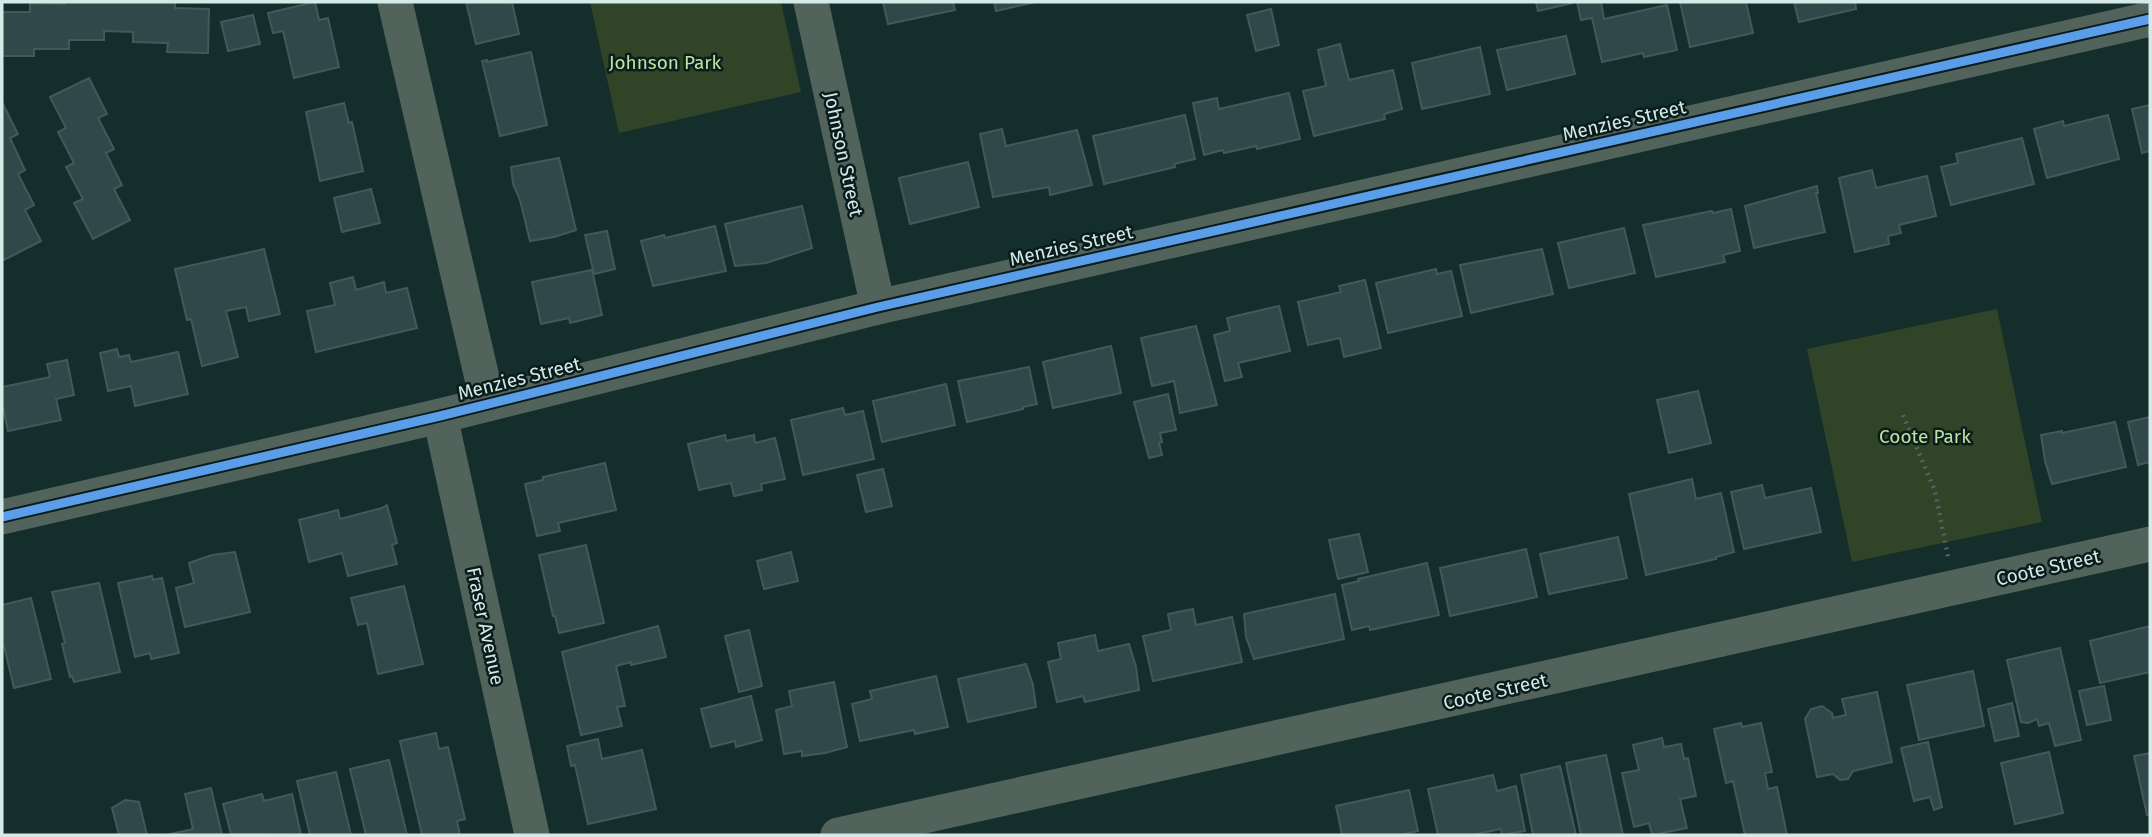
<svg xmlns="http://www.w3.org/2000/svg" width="2152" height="837" font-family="'Fira Sans',sans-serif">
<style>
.green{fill:#314427}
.building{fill:#30484a;stroke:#44585a;stroke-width:2}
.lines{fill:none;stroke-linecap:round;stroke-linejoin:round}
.path{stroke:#546460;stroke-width:4.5;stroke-dasharray:2 5;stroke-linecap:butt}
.minor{stroke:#52635c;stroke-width:35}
.cycleway-casing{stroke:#0a1c1b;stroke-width:13}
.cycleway{stroke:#5a9eea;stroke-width:9}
.labels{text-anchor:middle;stroke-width:5;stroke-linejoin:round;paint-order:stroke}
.park-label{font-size:19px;fill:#bde29d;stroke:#0a1c1b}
.street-label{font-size:19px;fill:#d3eae7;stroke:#0a1c1b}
</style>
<rect width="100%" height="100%" fill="#142e2c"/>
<!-- green -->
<g class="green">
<polygon points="590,2 781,2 801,92 619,133"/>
<polygon points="1997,309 2042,522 1852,562 1807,349"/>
</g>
<!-- building -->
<g class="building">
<polygon points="65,2 175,2 175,8 209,9 208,53 167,52 168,43 133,42 133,32 104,31 104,40 69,40 69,49 34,49 34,56 2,56 2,12 30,12 30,3 65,4"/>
<polygon points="315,2 319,20 328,18 339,67 294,78 283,31 273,33 268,13"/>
<polygon points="466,2 512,2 519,34 476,44"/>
<polygon points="883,2 953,2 955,10 888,24"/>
<polygon points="994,2 1036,2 996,11"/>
<polygon points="1536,2 1573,2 1573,3 1538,11"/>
<polygon points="1577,2 1601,2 1604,19 1667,5 1677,50 1644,57 1643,53 1602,62 1592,18 1581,20"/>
<polygon points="1680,2 1746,2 1753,33 1690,47"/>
<polygon points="1794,2 1855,2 1856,9 1799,22"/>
<polygon points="1271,9 1279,45 1256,51 1247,15"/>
<polygon points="253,15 260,44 228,51 221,22"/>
<polygon points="1566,36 1575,74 1507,90 1497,50"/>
<polygon points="1340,44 1349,80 1393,70 1402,109 1384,114 1385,119 1314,136 1303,91 1326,86 1318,50"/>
<polygon points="1480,47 1490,94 1422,109 1412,63"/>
<polygon points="531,52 547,125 500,136 482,61 487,60 487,62"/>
<polygon points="89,78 107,114 98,118 114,149 106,153 122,185 114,189 130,220 93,239 74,203 83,199 66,167 74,163 58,132 66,128 50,97"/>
<polygon points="1289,93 1300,139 1257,149 1256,146 1224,153 1223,150 1204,155 1193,103 1217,98 1219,109"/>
<polygon points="2,102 18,134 10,138 25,170 18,174 34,205 25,210 41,241 4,260 2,256"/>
<polygon points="344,103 349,123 352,122 363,171 320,181 306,112"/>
<polygon points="2150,105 2150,151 2142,153 2132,109"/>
<polygon points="1185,115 1195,159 1174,164 1175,167 1104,184 1093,136"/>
<polygon points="2108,115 2119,159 2047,178 2034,129 2063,121 2064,126"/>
<polygon points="1002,129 1006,146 1077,130 1092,185 1050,195 1049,187 993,197 980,134"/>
<polygon points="2022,138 2034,184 1951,205 1941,167 1958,163 1956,154"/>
<polygon points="559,158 576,230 554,237 530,241 520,200 513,184 511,167"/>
<polygon points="968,162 979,207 910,224 899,178"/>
<polygon points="1872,170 1876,188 1927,176 1936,216 1899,225 1901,233 1888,236 1889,244 1855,252 1839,178"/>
<polygon points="1817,186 1818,193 1816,193 1825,232 1754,248 1745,206"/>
<polygon points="371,189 380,223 342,232 334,198"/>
<polygon points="802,206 812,248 766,263 735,266 725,224"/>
<polygon points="1731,209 1740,251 1723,255 1725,262 1656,277 1643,225 1712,211 1713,213"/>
<polygon points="715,226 726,271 653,286 641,241 664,235 665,238"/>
<polygon points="1624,228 1635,273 1569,288 1558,243"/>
<polygon points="607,231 615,269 594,274 585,235"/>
<polygon points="264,249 280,314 249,321 246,307 226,311 238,357 202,366 191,319 187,320 175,269"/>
<polygon points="1542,249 1553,294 1471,313 1460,265"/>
<polygon points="1436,269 1437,274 1451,271 1462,316 1388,333 1376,283"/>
<polygon points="592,270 602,315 570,323 569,318 541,324 532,282"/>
<polygon points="353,277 356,290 384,282 386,293 407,288 417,328 316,352 307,311 335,305 330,283"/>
<polygon points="1365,280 1381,348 1344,357 1340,338 1308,345 1298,302 1341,292 1339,286"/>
<polygon points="1279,306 1290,351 1238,363 1242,377 1225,381 1214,335 1230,331 1227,318"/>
<polygon points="1196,326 1217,405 1180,413 1174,381 1152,386 1141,338"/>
<polygon points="1111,346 1121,393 1053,408 1043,362"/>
<polygon points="117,349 119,357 129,355 131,362 178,352 188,394 135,406 131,386 108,391 100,353"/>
<polygon points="67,360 74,395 56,399 61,420 8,431 2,402 2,387 50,377 47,364"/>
<polygon points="1029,367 1037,404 1023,407 1023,409 967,422 958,381"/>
<polygon points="946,384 955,425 882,442 873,401"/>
<polygon points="1698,391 1711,443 1669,453 1657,400"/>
<polygon points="1168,394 1176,430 1160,433 1162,442 1159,443 1162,455 1149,458 1134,402"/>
<polygon points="843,408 845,415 863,411 874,459 803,475 791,420"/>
<polygon points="2150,417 2150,462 2138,465 2128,422"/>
<polygon points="2115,422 2126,467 2052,484 2045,461 2041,435 2062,431 2062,433"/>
<polygon points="725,435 726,441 754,435 755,443 775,438 785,479 761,484 762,490 734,496 731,483 699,490 688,444"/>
<polygon points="605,463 616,510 558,523 560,531 537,536 525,484 543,480 543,477"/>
<polygon points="883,469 892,506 866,512 857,475"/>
<polygon points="1692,479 1696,499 1721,493 1734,552 1716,557 1716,559 1646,575 1629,494"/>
<polygon points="1762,485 1765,498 1811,488 1821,532 1744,549 1731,492"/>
<polygon points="387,505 397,543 392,545 397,564 348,576 342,553 309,562 299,520 338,510 340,519 382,508"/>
<polygon points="1359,534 1368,572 1338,579 1329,540"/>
<polygon points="1618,537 1627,578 1549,594 1540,554"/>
<polygon points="586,545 604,623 559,633 555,616 553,616 539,555"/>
<polygon points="1526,549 1537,597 1450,616 1440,568"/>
<polygon points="235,552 250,612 185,627 176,588 194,583 189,563 212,555"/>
<polygon points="791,552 798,581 764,589 757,561"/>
<polygon points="1427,563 1439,615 1370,630 1369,626 1352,630 1342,585 1359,581 1358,579"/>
<polygon points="152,576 153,580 162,578 179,653 151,659 150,653 135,657 118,583"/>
<polygon points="99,583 120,672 74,682 72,676 70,677 62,644 65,643 52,592"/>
<polygon points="404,586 423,664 378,674 367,623 358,625 351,598"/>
<polygon points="1335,594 1344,639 1254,659 1246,637 1244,614"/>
<polygon points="31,598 51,679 14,688 4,646 2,646 2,605"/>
<polygon points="1193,609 1196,625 1232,617 1242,662 1153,681 1143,636 1171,630 1168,614"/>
<polygon points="658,626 666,657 631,665 631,662 616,666 625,706 617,707 622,726 581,735 562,652"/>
<polygon points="2150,626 2150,672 2100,683 2090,641"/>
<polygon points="749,630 762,686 739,692 725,636"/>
<polygon points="1095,635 1098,651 1129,644 1136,667 1139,690 1085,702 1083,696 1057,702 1048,662 1061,659 1058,643"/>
<polygon points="2060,648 2081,740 2055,746 2049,723 2039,726 2037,719 2028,723 2021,722 2007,660"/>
<polygon points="1026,664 1033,685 1036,707 968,722 958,679"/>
<polygon points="1973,671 1984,726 1919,740 1907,685"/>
<polygon points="936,676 948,727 915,734 914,730 860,741 852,704 872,699 870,691"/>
<polygon points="834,682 847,747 825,753 802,756 802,751 784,754 776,710 792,706 789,691"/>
<polygon points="2104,686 2111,720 2087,725 2079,691"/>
<polygon points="1877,692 1892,762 1853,771 1848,779 1840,780 1833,774 1817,777 1805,719 1811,709 1822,706 1832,713 1833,718 1846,715 1842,699"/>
<polygon points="751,696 762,740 736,747 735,741 711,747 701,709"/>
<polygon points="2012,703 2019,736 1995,741 1988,709"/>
<polygon points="1741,723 1742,727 1761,723 1772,772 1765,773 1768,789 1777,787 1787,835 1745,835 1733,781 1726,783 1714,729"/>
<polygon points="436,733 439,749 448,747 465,819 457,821 460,835 422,835 400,741"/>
<polygon points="1662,738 1664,747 1681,744 1684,759 1688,758 1696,796 1680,799 1687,828 1652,835 1649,823 1634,827 1622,773 1639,770 1633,745"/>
<polygon points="598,739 602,759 642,750 656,809 588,824 575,765 571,766 567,746"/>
<polygon points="1928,742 1942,807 1934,810 1930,797 1914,801 1901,748"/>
<polygon points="2049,752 2063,813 2015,824 2001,763"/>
<polygon points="2150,753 2150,814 2147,815 2134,756"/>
<polygon points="1606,755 1623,835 1581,835 1566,763"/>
<polygon points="389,760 407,835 366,835 350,769"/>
<polygon points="1560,766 1576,835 1533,835 1521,775"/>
<polygon points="336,772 351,835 310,835 297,781"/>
<polygon points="1493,775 1497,791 1516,786 1525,831 1502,835 1501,829 1472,835 1438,835 1428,789"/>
<polygon points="211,788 222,835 166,835 193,829 185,794"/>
<polygon points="1409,790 1418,831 1400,835 1342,835 1336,806"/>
<polygon points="262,794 264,801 292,794 301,835 231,834 223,804"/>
<polygon points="125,800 139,802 147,835 119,835 112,808"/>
</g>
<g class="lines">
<!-- path -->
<polyline class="path" points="1903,415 1935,491 1948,557"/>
<!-- minor -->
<g class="minor">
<polyline points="395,2 488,404"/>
<polyline points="811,2 878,307"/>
<polyline points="440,416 532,835"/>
<polyline points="2,517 440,416 878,307 2150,19"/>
<polyline points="838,835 2150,544"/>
</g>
<defs>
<polyline id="cycleway" points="2,517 440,416 878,307 2150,19"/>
</defs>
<!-- cycleway casing -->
<use href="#cycleway" class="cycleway-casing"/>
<!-- cycleway -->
<use href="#cycleway" class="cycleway"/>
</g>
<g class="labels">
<!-- park labels -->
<g class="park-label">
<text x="665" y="69">Johnson Park</text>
<text x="1925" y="443">Coote Park</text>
</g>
<!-- street labels -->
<g class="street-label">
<text transform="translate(1624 120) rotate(-13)" y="7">Menzies Street</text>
<text transform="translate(844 154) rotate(78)" y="7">Johnson Street</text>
<text transform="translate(1071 245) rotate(-13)" y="7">Menzies Street</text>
<text transform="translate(519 378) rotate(-14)" y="7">Menzies Street</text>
<text transform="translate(2048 567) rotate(-13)" y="7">Coote Street</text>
<text transform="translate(486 626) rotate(78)" y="7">Fraser Avenue</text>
<text transform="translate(1495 691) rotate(-13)" y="7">Coote Street</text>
</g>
</g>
<!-- border -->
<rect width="2152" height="837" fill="none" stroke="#d3eae7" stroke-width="7"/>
</svg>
